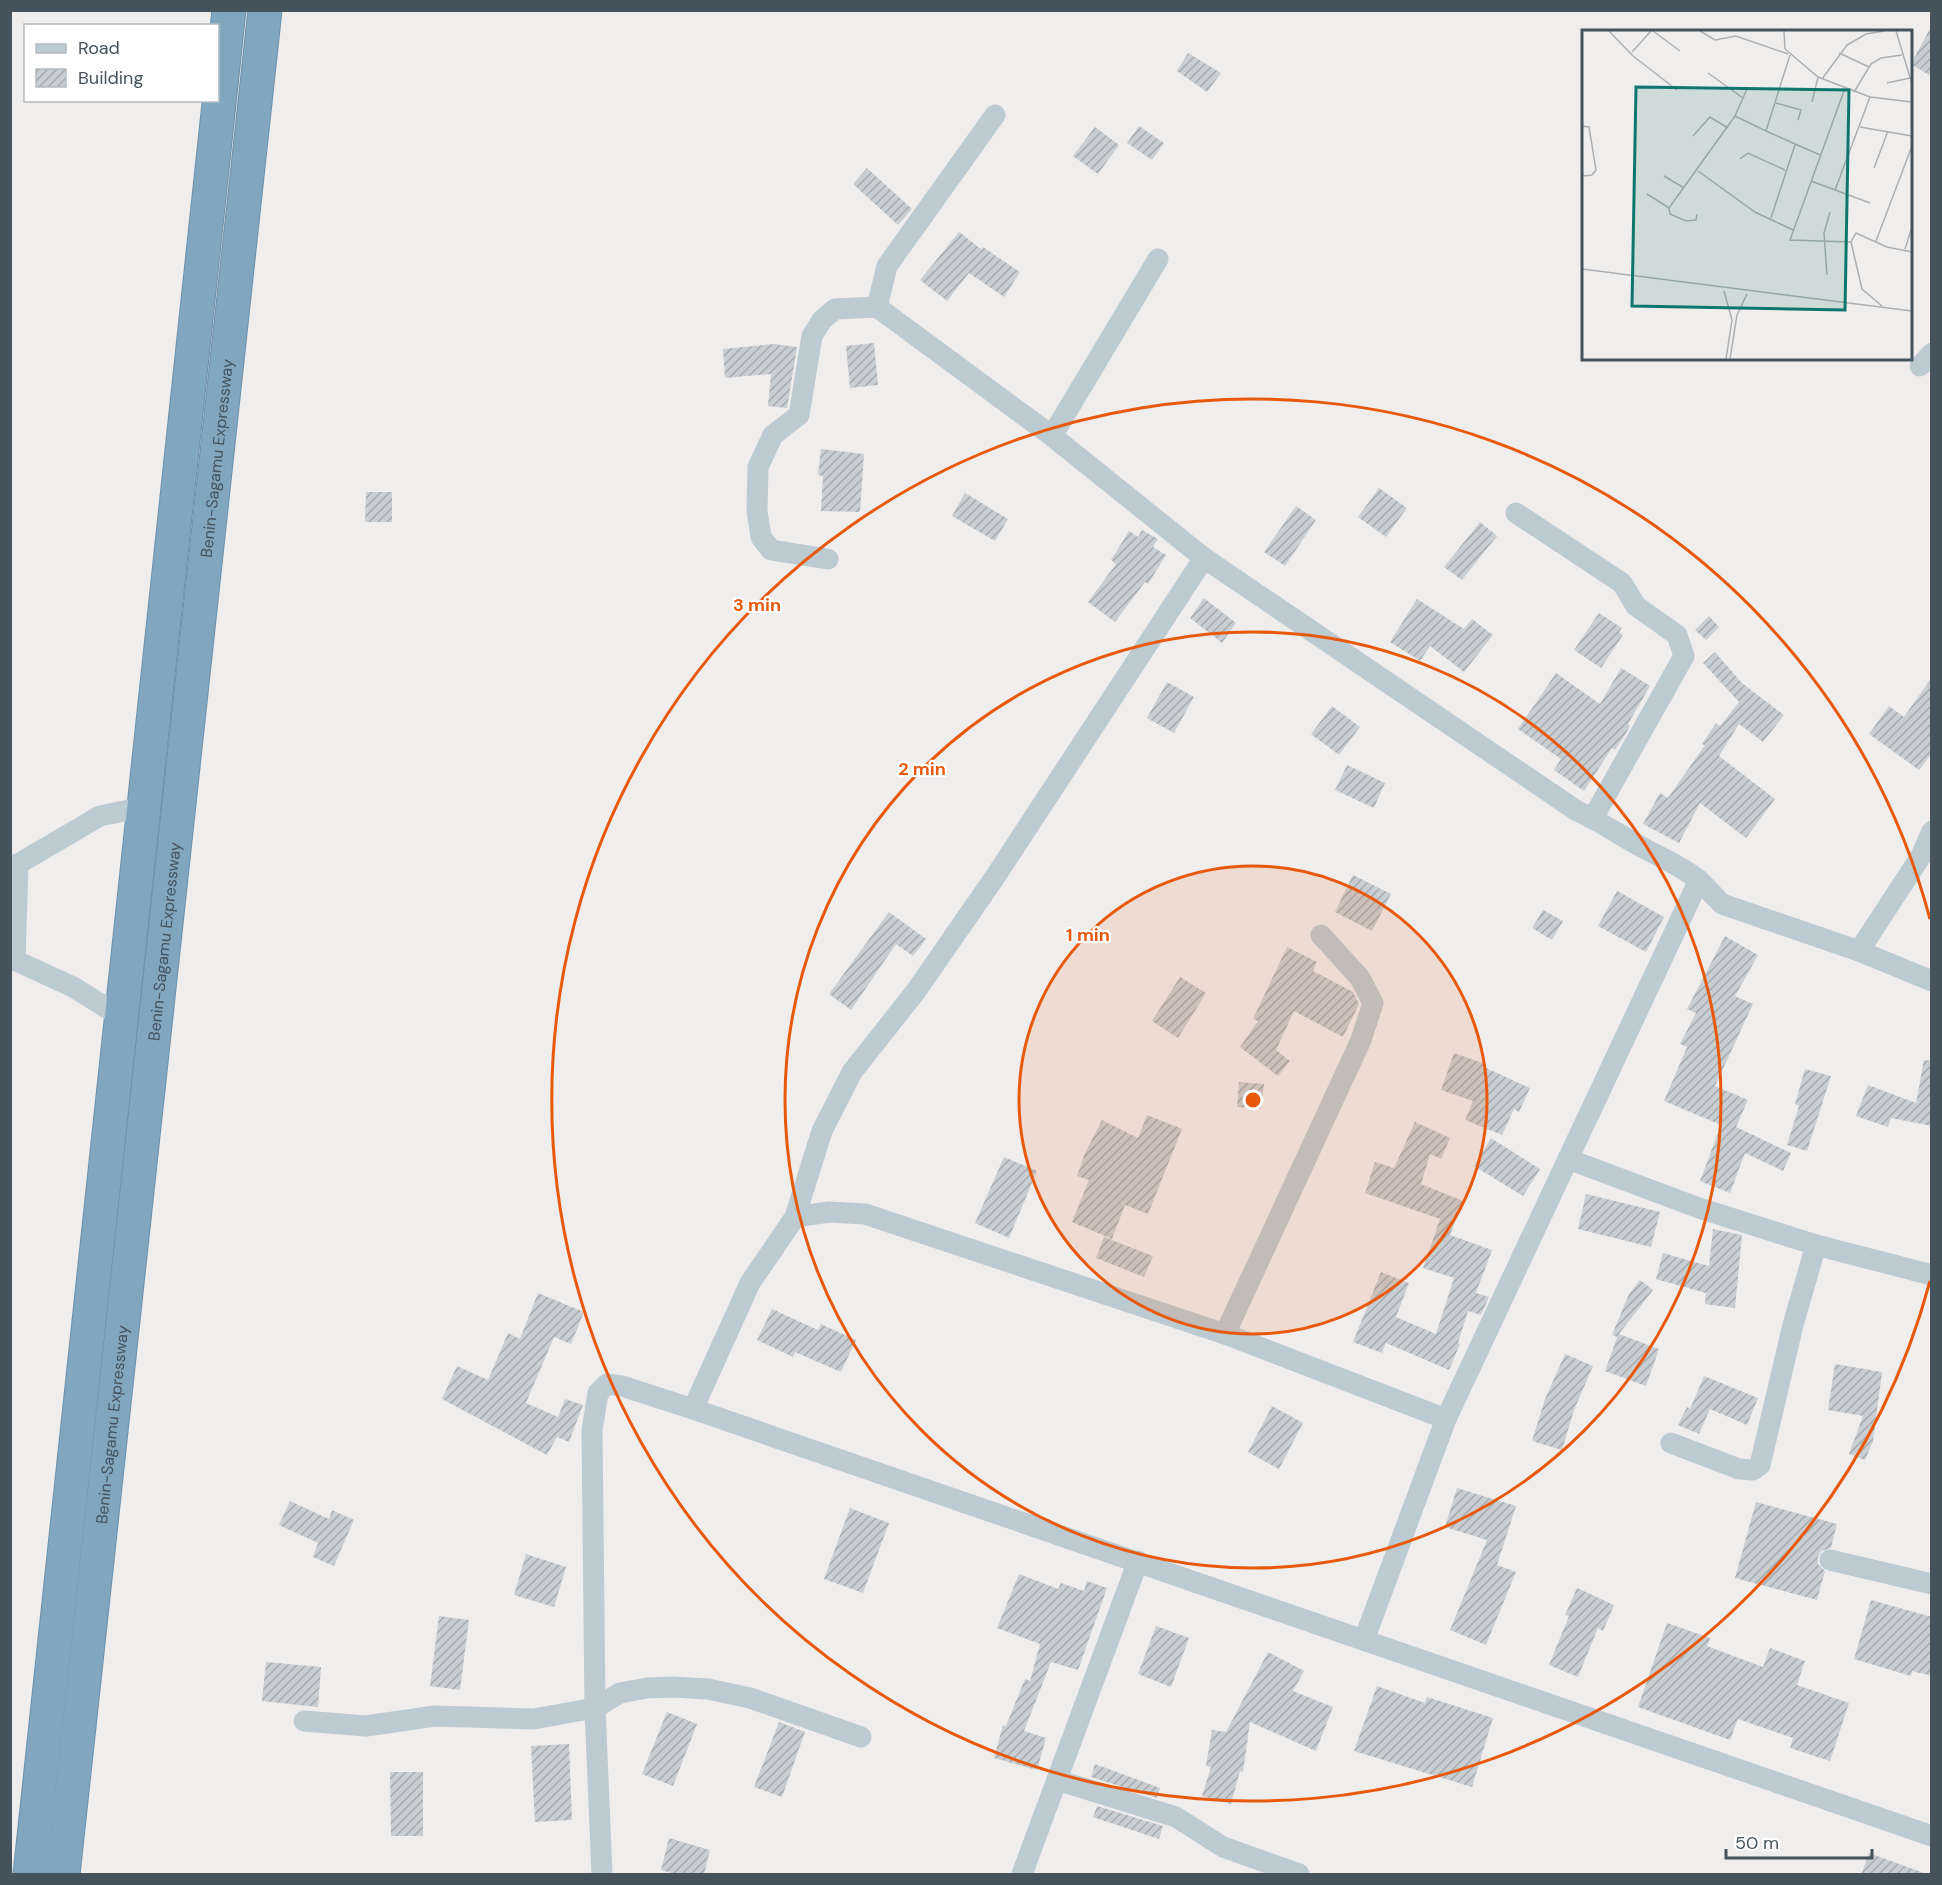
<svg xmlns="http://www.w3.org/2000/svg" width="1942" height="1885" font-family="'DM Sans',sans-serif">
<style>
.building{fill:url(#building-hatch)}
.lines{fill:none;stroke-linecap:round;stroke-linejoin:round}
.highway-casing{stroke:#6c91ac;stroke-width:35}
.street{stroke:#bccad1;stroke-width:21}
.highway{stroke:#81a6c0;stroke-width:33}
.ring{fill:none;stroke:#e8590c;stroke-width:3}
.labels{text-anchor:middle;stroke-width:4.5;stroke-linejoin:round;paint-order:stroke}
.street-label{font-size:16px;fill:#44535c;stroke:#fff}
.inset-road{fill:none;stroke:#abafb3;stroke-width:1.5}
.view{fill:#0f766e;fill-opacity:0.15;stroke:#0f766e;stroke-width:3}
.inset-edge{fill:none;stroke:#44535c;stroke-width:3}
.centre{fill:#e8590c;stroke:#fff;stroke-width:3}
.ring-label{font-size:18px;text-anchor:middle;font-weight:bold;fill:#e8590c;stroke:#fff;stroke-width:4.5;stroke-linejoin:round;paint-order:stroke}
</style>
<defs>
<pattern id="building-hatch" width="6" height="6" patternUnits="userSpaceOnUse" patternTransform="scale(1.5)"><rect width="6" height="6" fill="#c9ced2"/><path d="M-1 1l2-2M0 6l6-6M5 7l2-2" fill="none" stroke="#a5aaae"/></pattern>
</defs>
<rect width="100%" height="100%" fill="#f0eded"/>
<!-- building -->
<g class="building">
<polygon points="1932,25 1932,77 1911,64"/>
<polygon points="1188,53 1221,73 1207,92 1177,71"/>
<polygon points="1139,126 1164,143 1152,160 1127,143"/>
<polygon points="1095,127 1119,145 1098,174 1073,156"/>
<polygon points="867,168 912,209 898,225 853,184"/>
<polygon points="959,232 981,249 983,247 1020,272 1004,297 969,273 947,301 920,280"/>
<polygon points="874,343 878,385 850,388 846,346"/>
<polygon points="774,344 797,347 787,408 768,406 771,374 725,378 723,349"/>
<polygon points="821,449 864,454 860,512 821,511 823,476 818,475"/>
<polygon points="1379,488 1407,508 1386,537 1358,517"/>
<polygon points="366,492 392,492 392,522 365,522"/>
<polygon points="965,493 1008,519 995,541 952,516"/>
<polygon points="1296,506 1316,520 1285,566 1264,552"/>
<polygon points="1480,522 1497,536 1462,580 1444,567"/>
<polygon points="1142,530 1158,539 1153,547 1166,555 1148,584 1145,582 1115,622 1088,602 1116,564 1111,560 1129,531 1138,537"/>
<polygon points="1204,598 1236,623 1222,643 1190,618"/>
<polygon points="1417,599 1464,629 1472,619 1493,635 1464,672 1430,646 1420,661 1390,642"/>
<polygon points="1599,613 1622,628 1619,632 1623,635 1601,668 1574,650"/>
<polygon points="1709,616 1719,627 1706,640 1695,630"/>
<polygon points="1715,652 1742,683 1784,715 1763,742 1739,724 1719,756 1775,799 1746,838 1700,803 1679,843 1643,824 1660,793 1668,798 1705,745 1702,744 1716,723 1720,726 1739,702 1703,663"/>
<polygon points="1621,668 1650,686 1628,724 1630,726 1625,735 1615,750 1612,748 1584,791 1554,770 1561,759 1518,729 1556,673 1600,704"/>
<polygon points="1932,677 1932,753 1919,770 1869,734 1889,706 1904,717"/>
<polygon points="1167,682 1194,697 1174,733 1147,718"/>
<polygon points="1332,706 1360,727 1339,755 1311,734"/>
<polygon points="1347,765 1385,783 1374,808 1335,790"/>
<polygon points="1353,875 1391,894 1372,931 1335,912"/>
<polygon points="1617,891 1664,917 1646,952 1598,926"/>
<polygon points="1543,910 1563,921 1552,940 1532,928"/>
<polygon points="889,912 926,939 913,956 896,944 851,1010 829,994"/>
<polygon points="1725,936 1758,955 1735,996 1753,1004 1715,1086 1748,1100 1736,1127 1791,1153 1783,1171 1745,1153 1730,1193 1700,1181 1721,1125 1664,1101 1687,1047 1680,1044 1696,1013 1687,1009"/>
<polygon points="1287,947 1317,962 1313,971 1353,992 1359,1004 1343,1037 1294,1011 1276,1050 1290,1061 1278,1076 1240,1047 1258,1021 1253,1019"/>
<polygon points="1180,977 1206,993 1178,1038 1152,1021"/>
<polygon points="1454,1053 1485,1064 1484,1067 1530,1088 1519,1112 1514,1109 1502,1135 1465,1120 1473,1101 1441,1090"/>
<polygon points="1924,1060 1932,1061 1932,1126 1891,1118 1888,1127 1856,1116 1868,1085 1916,1103"/>
<polygon points="1805,1069 1831,1076 1807,1151 1787,1145 1799,1106 1795,1104"/>
<polygon points="1239,1082 1264,1084 1261,1109 1237,1107"/>
<polygon points="1147,1115 1182,1129 1148,1214 1125,1205 1112,1239 1072,1222 1089,1180 1077,1176 1085,1153 1102,1120 1138,1138"/>
<polygon points="1415,1122 1450,1138 1441,1159 1430,1154 1421,1184 1463,1201 1450,1235 1492,1250 1476,1293 1489,1297 1481,1315 1468,1311 1458,1343 1460,1344 1449,1370 1386,1343 1382,1353 1353,1342 1381,1272 1409,1283 1396,1317 1436,1334 1454,1278 1423,1268 1440,1219 1365,1193 1375,1162 1394,1168"/>
<polygon points="1491,1138 1540,1169 1523,1196 1474,1166"/>
<polygon points="1004,1157 1037,1171 1009,1238 975,1223"/>
<polygon points="1586,1194 1660,1212 1651,1247 1578,1229"/>
<polygon points="1713,1229 1742,1235 1735,1308 1705,1304 1706,1293 1656,1279 1663,1253 1709,1266"/>
<polygon points="1104,1237 1153,1256 1144,1277 1096,1258"/>
<polygon points="1640,1280 1653,1290 1619,1334 1659,1349 1646,1386 1605,1371 1618,1335 1617,1337 1612,1335 1629,1294"/>
<polygon points="538,1293 584,1312 571,1344 554,1337 526,1403 558,1417 565,1399 583,1405 569,1442 557,1437 547,1455 442,1399 457,1366 488,1380 508,1333 520,1339"/>
<polygon points="772,1309 818,1330 821,1324 856,1340 841,1372 795,1352 793,1357 757,1340"/>
<polygon points="1565,1354 1593,1366 1574,1410 1562,1450 1532,1441 1545,1399"/>
<polygon points="1835,1364 1882,1372 1873,1441 1865,1460 1849,1454 1863,1416 1828,1410"/>
<polygon points="1704,1376 1758,1398 1747,1425 1710,1409 1699,1434 1678,1425 1687,1407 1690,1409"/>
<polygon points="1272,1406 1303,1423 1279,1469 1248,1452"/>
<polygon points="1457,1488 1516,1506 1497,1565 1516,1572 1486,1645 1450,1630 1487,1540 1445,1527"/>
<polygon points="290,1501 329,1519 332,1510 354,1520 334,1566 313,1557 318,1543 279,1525"/>
<polygon points="1756,1502 1837,1524 1831,1548 1821,1551 1818,1557 1818,1564 1825,1571 1817,1600 1735,1578"/>
<polygon points="850,1508 889,1523 863,1593 824,1579"/>
<polygon points="526,1554 566,1567 554,1607 514,1595"/>
<polygon points="1019,1574 1058,1589 1061,1583 1084,1591 1087,1581 1107,1588 1078,1670 1051,1662 1024,1731 1046,1738 1037,1770 994,1758 1003,1725 1006,1726 1025,1679 1030,1681 1040,1644 997,1628"/>
<polygon points="1577,1588 1614,1605 1603,1631 1598,1628 1578,1677 1549,1665 1569,1616 1565,1615"/>
<polygon points="1871,1600 1932,1617 1932,1676 1912,1671 1911,1676 1854,1659"/>
<polygon points="439,1616 469,1620 460,1690 430,1686"/>
<polygon points="1667,1623 1710,1638 1707,1646 1763,1667 1770,1648 1805,1661 1797,1685 1849,1703 1830,1761 1790,1748 1793,1738 1738,1719 1730,1740 1638,1707"/>
<polygon points="1156,1626 1189,1638 1171,1687 1138,1674"/>
<polygon points="1268,1652 1304,1671 1293,1691 1333,1707 1316,1751 1250,1722 1243,1772 1240,1771 1231,1804 1202,1796 1211,1767 1206,1766 1212,1730 1226,1732"/>
<polygon points="266,1662 321,1667 318,1707 262,1701"/>
<polygon points="1377,1686 1425,1703 1427,1697 1493,1718 1472,1787 1354,1751"/>
<polygon points="667,1712 697,1724 673,1786 642,1774"/>
<polygon points="779,1722 805,1732 782,1797 754,1787"/>
<polygon points="569,1744 572,1820 535,1822 531,1746"/>
<polygon points="1095,1764 1160,1788 1157,1798 1091,1777"/>
<polygon points="390,1772 423,1772 423,1836 391,1836"/>
<polygon points="1097,1806 1163,1826 1159,1839 1093,1817"/>
<polygon points="669,1838 710,1850 704,1875 679,1875 661,1870"/>
<polygon points="1869,1853 1924,1873 1923,1875 1861,1875"/>
</g>
<g class="lines">
<defs>
<g id="highway">
<polyline points="30,1874 229,10"/>
<path id="s1" d="M 63,1874 L 265,10"/>
</g>
</defs>
<!-- highway casing -->
<use href="#highway" class="highway-casing"/>
<!-- street -->
<g class="street">
<polyline points="877,307 887,266 995,115"/>
<polyline points="1920,366 1932,353"/>
<polyline points="1052,436 1158,259"/>
<polyline points="1516,513 1622,583 1636,606 1677,635 1684,656 1593,818"/>
<path d="M 828,559 L 771,550 L 761,537 L 757,511 L 758,467 L 773,435 L 799,415 L 812,336 L 822,320 L 835,309 L 877,307 L 1052,436 L 1204,558 L 1577,811 C 1599,821 1617,833 1638,845 C 1659,857 1680,865 1699,880 L 1568,1159 L 1699,1208 L 1816,1245 L 1932,1275"/>
<polyline points="10,866 18,864 100,816 143,807"/>
<polyline points="1699,880 1722,904 1859,951 1932,981"/>
<polyline points="1859,951 1921,856 1932,831"/>
<polyline points="10,958 73,987 123,1018"/>
<polyline points="15,960 18,864"/>
<polyline points="795,1217 829,1212 865,1214 1225,1334 1446,1419"/>
<polyline points="1225,1334 1361,1040 1373,1003 1360,978 1321,935"/>
<polyline points="693,1409 750,1283 795,1217 822,1131 852,1072 916,991 995,877 1204,558"/>
<polyline points="1671,1443 1739,1469 1753,1470 1760,1465 1793,1325 1816,1245"/>
<polyline points="1830,1560 1932,1584"/>
<polyline points="1364,1640 1446,1419 1568,1159"/>
<polyline points="304,1721 366,1726 435,1716 533,1719 595,1708 620,1693 647,1688 673,1687 708,1689 750,1698 861,1737"/>
<polyline points="1057,1780 1176,1817 1223,1847 1299,1874"/>
<polyline points="602,1874 595,1708 592,1430 598,1393 607,1384 622,1386 693,1409 1932,1836"/>
<polyline points="1022,1874 1138,1561"/>
</g>
<!-- highway -->
<use href="#highway" class="highway"/>
</g>
<!-- distance rings -->
<circle cx="1253" cy="1100" r="234" fill="#e8590c" fill-opacity=".12"/>
<g class="ring">
<circle cx="1253" cy="1100" r="234"/>
<circle cx="1253" cy="1100" r="468"/>
<path d="M1930 1281A701 701 0 1 1 1930 919"/>
</g>
<g class="labels">
<!-- street labels -->
<g class="street-label">
<text dy="6" stroke="none"><textPath href="#s1" startOffset="1424">Benin-Sagamu Expressway</textPath></text>
<text dy="6" stroke="none"><textPath href="#s1" startOffset="938">Benin-Sagamu Expressway</textPath></text>
<text dy="6" stroke="none"><textPath href="#s1" startOffset="452">Benin-Sagamu Expressway</textPath></text>
</g>
</g>
<!-- overview -->
<g transform="translate(1582 30)">
<rect width="330" height="330" fill="#f0eded"/>
<path class="inset-road" d="M 27,1 L 51,26 L 95,60M 71,1 L 98,21M 118,1 L 133,10 L 154,6 L 206,24M 202,1 L 203,19 L 236,47 L 288,67 L 330,72M 314,1 L 330,54M 50,22 L 69,1M 257,23 L 287,37M 126,43 L 161,68M 240,49 L 265,15 L 284,4 L 302,1M 305,53 L 328,48M 263,58 L 208,210 L 269,212 L 274,203 L 305,217 L 330,222M 272,62 L 289,34 L 299,28 L 320,25M 230,72 L 236,47M 194,73 L 219,80 L 216,90M 153,86 L 165,59M 0,96 L 7,97 L 14,140 L 10,145 L 0,146M 278,97 L 330,106M 184,101 L 238,125M 111,106 L 128,87 L 146,98M 158,129 L 166,123 L 203,140M 292,138 L 306,101M 116,141 L 173,182 L 211,200M 82,146 L 102,158M 229,151 L 288,173M 253,160 L 288,67M 65,164 L 87,178M 115,184 L 114,190 L 104,191 L 88,184 L 87,178 L 153,86 L 184,101 L 208,25M 189,188 L 213,115M 294,211 L 330,116M 269,212 L 280,259 L 300,276M 323,219 L 330,197M 0,239 L 330,281M 245,245 L 242,203 L 248,182M 142,261 L 150,290 L 144,329M 148,329 L 155,285 L 165,264"/>
<path class="view" d="M 54,57 L 267,60 L 263,280 L 50,276 Z"/>
<rect width="330" height="330" class="inset-edge"/>
</g>
<circle cx="1253" cy="1100" r="9" class="centre"/>
<g class="ring-label">
<text x="757" y="611">3 min</text>
<text x="922" y="775">2 min</text>
<text x="1088" y="941">1 min</text>
</g>
<!-- border -->
<rect width="1942" height="1885" fill="none" stroke="#44535c" stroke-width="24"/>
<!-- legend -->
<rect x="24" y="24" width="195" height="78" fill="#ffffff" stroke="#b4babe" stroke-width="1.5"/>
<rect x="36" y="44" width="30" height="9" fill="#bccad1" stroke="#b4babe" stroke-width="1.5"/>
<text x="78" y="54" font-size="18" fill="#44535c">Road</text>
<rect x="36" y="69" width="30" height="18" fill="url(#building-hatch)" stroke="#b4babe" stroke-width="1.5"/>
<text x="78" y="84" font-size="18" fill="#44535c">Building</text>
<!-- scale -->
<path d="M1726 1849v9h146v-9" fill="none" stroke="#44535c" stroke-width="3"/>
<text x="1735" y="1849" font-size="18" fill="#44535c" stroke="#ffffff" stroke-width="4.5" paint-order="stroke">50 m</text>
</svg>
